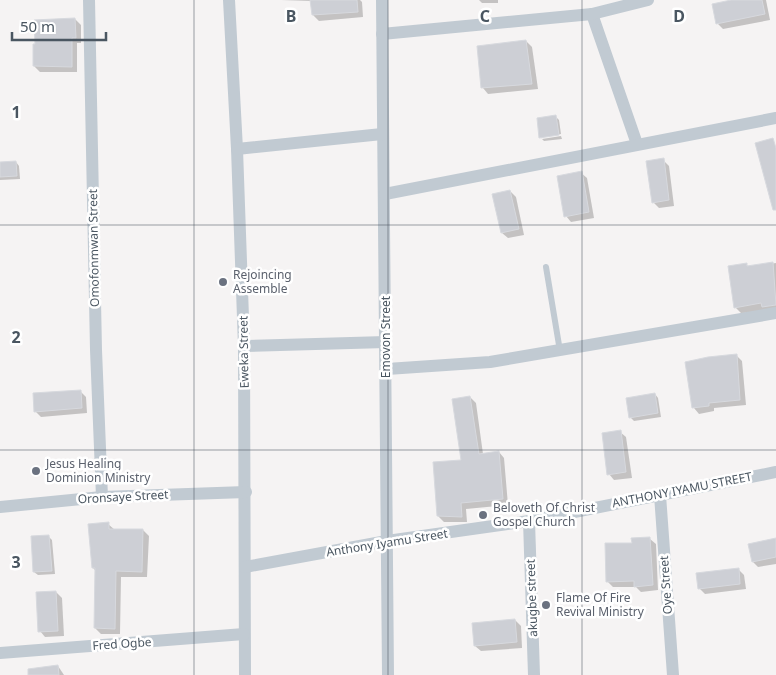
<svg xmlns="http://www.w3.org/2000/svg" width="776" height="675" font-family="'Noto Sans',sans-serif">
<style>
.shadow{fill:#0003}
.building{fill:#cdcfd5;stroke:#d7d9de}
.lines{fill:none;stroke-linecap:round;stroke-linejoin:round}
.lane{stroke:#c1cad2;stroke-width:6}
.street{stroke:#c1cad2;stroke-width:12}
.grid{fill:none;stroke:#4a5661;stroke-width:1;stroke-opacity:0.55}
.worship-dot{fill:#6b7280;stroke:#fff;stroke-width:2}
.labels{text-anchor:middle;stroke-width:5;stroke-linejoin:round;paint-order:stroke}
.street-label{font-size:12px;fill:#4a5661;stroke:#fff}
.worship-label{font-size:12px;fill:#5b616d;stroke:#fff;text-anchor:start}
.grid-label{font-size:16px;text-anchor:middle;font-weight:bold;fill:#4a5661;stroke:#fff;stroke-width:5;stroke-linejoin:round;paint-order:stroke}
</style>
<rect width="100%" height="100%" fill="#f5f3f3"/>
<!-- shadow -->
<g class="shadow">
<polygon points="281,0 360,0 362,2 363,17 319,21 313,15 312,1"/>
<polygon points="479,0 498,0 498,3 482,3"/>
<polygon points="737,0 766,0 770,20 723,29 718,24"/>
<polygon points="75,19 81,25 81,43 77,43 77,72 40,72 34,66"/>
<polygon points="526,41 532,47 538,89 488,94 483,88"/>
<polygon points="555,116 559,120 561,134 542,137 542,139 538,119"/>
<polygon points="561,136 562,139 544,141 542,139"/>
<polygon points="663,160 669,166 674,206 659,208 653,202"/>
<polygon points="16,162 19,166 20,179 0,180 0,163"/>
<polygon points="581,173 587,178 594,218 571,222 566,216"/>
<polygon points="510,191 516,197 524,235 508,238 502,233"/>
<polygon points="776,263 776,312 741,313 735,307 746,264 749,267"/>
<polygon points="737,356 742,361 746,405 714,408 714,411 699,414 694,408"/>
<polygon points="80,391 86,397 87,413 41,417 35,411"/>
<polygon points="655,394 658,398 661,417 634,421 631,418"/>
<polygon points="470,397 476,403 483,454 499,452 504,458 508,505 466,509 467,522 444,522 438,516 462,461"/>
<polygon points="620,432 626,437 632,478 614,480 609,474"/>
<polygon points="108,524 115,530 143,530 149,536 147,577 121,577 120,634 101,634 95,628 96,571 93,568"/>
<polygon points="48,536 52,540 55,574 38,575 34,572"/>
<polygon points="650,539 656,544 658,590 641,592 636,587 613,587 607,581 633,544"/>
<polygon points="776,540 776,564 758,567 753,562"/>
<polygon points="738,569 744,575 746,589 705,594 699,588"/>
<polygon points="56,592 62,598 64,636 45,637 40,631"/>
<polygon points="515,620 521,626 522,648 481,651 475,646"/>
<polygon points="58,666 64,675 35,675"/>
</g>
<!-- building -->
<g class="building">
<polygon points="310,0 357,0 358,12 312,15"/>
<polygon points="731,0 762,0 765,14 716,24 712,4"/>
<polygon points="75,18 76,38 72,38 72,67 33,66 33,44 35,44 34,20"/>
<polygon points="526,40 532,84 481,88 477,46"/>
<polygon points="556,115 559,135 539,138 537,118"/>
<polygon points="773,138 776,148 776,210 773,210 755,143"/>
<polygon points="664,158 669,200 652,203 646,161"/>
<polygon points="16,161 17,176 0,177 0,162"/>
<polygon points="582,171 589,212 564,217 557,176"/>
<polygon points="510,190 519,229 501,233 492,194"/>
<polygon points="773,262 776,305 762,307 761,303 734,308 728,266 747,263 747,266"/>
<polygon points="737,354 740,400 709,403 709,406 692,408 685,362 708,357"/>
<polygon points="81,390 82,408 34,412 33,393"/>
<polygon points="655,393 658,413 629,418 626,398"/>
<polygon points="470,396 479,454 499,451 503,499 461,503 462,517 437,516 433,462 461,460 452,399"/>
<polygon points="621,430 626,472 607,475 602,433"/>
<polygon points="109,522 109,529 143,529 142,572 116,571 115,629 94,628 95,568 92,568 88,524"/>
<polygon points="49,535 52,571 33,572 31,536"/>
<polygon points="650,537 653,585 634,587 634,581 606,582 605,543 632,543 631,538"/>
<polygon points="776,538 776,557 752,562 748,544"/>
<polygon points="739,568 740,584 698,589 696,573"/>
<polygon points="56,591 58,631 38,632 36,592"/>
<polygon points="515,619 517,642 474,646 472,623"/>
<polygon points="58,665 59,675 28,675 28,669"/>
</g>
<g class="lines">
<!-- lane -->
<polyline class="lane" points="546,267 560,351"/>
<!-- street -->
<g class="street">
<polyline points="89,0 96,350 102,497"/>
<polyline points="229,0 237,149 244,346 245,675"/>
<polyline points="382,0 388,675"/>
<polyline points="592,14 637,144"/>
<polyline points="382,34 592,14 648,0"/>
<polyline points="237,149 382,134"/>
<polyline points="385,194 776,118"/>
<polyline points="244,346 386,342"/>
<polyline points="387,369 490,362 776,313"/>
<polyline points="660,495 673,675"/>
<polyline points="0,507 102,497 246,492"/>
<polyline points="529,521 534,675"/>
<polyline points="245,567 387,541 529,521 776,472"/>
<polyline points="0,653 244,634"/>
</g>
</g>
<!-- grid -->
<path class="grid" d="M 194,0 L 194,675M 388,0 L 388,675M 582,0 L 582,675M 0,225 L 776,225M 0,450 L 776,450"/>
<!-- markers -->
<g class="worship-dot">
<circle cx="223" cy="282" r="5"/>
<circle cx="36" cy="471" r="5"/>
<circle cx="483" cy="515" r="5"/>
<circle cx="546" cy="605" r="5"/>
</g>
<g class="labels">
<!-- street labels -->
<g class="street-label">
<text transform="translate(94 248) rotate(-91)" y="4">Omofonmwan Street</text>
<text transform="translate(386 337) rotate(-90)" y="4">Emovon Street</text>
<text transform="translate(244 352) rotate(-91)" y="4">Eweka Street</text>
<text transform="translate(682 490) rotate(-11)" y="4">ANTHONY IYAMU STREET</text>
<text transform="translate(123 497) rotate(-3)" y="4">Oronsaye Street</text>
<text transform="translate(387 543) rotate(-9)" y="4">Anthony Iyamu Street</text>
<text transform="translate(666 585) rotate(-94)" y="4">Oye Street</text>
<text transform="translate(532 598) rotate(-92)" y="4">akugbe street</text>
<text transform="translate(122 644) rotate(-4)" y="4">Fred Ogbe</text>
</g>
<!-- worship labels -->
<g class="worship-label">
<text x="233" y="279">Rejoincing<tspan x="233" dy="14">Assemble</tspan></text>
<text x="46" y="468">Jesus Healing<tspan x="46" dy="14">Dominion Ministry</tspan></text>
<text x="493" y="512">Beloveth Of Christ<tspan x="493" dy="14">Gospel Church</tspan></text>
<text x="556" y="602">Flame Of Fire<tspan x="556" dy="14">Revival Ministry</tspan></text>
</g>
</g>
<g class="grid-label">
<text x="291" y="22">B</text>
<text x="485" y="22">C</text>
<text x="679" y="22">D</text>
<text x="16" y="118">1</text>
<text x="16" y="343">2</text>
<text x="16" y="568">3</text>
</g>
<!-- scale -->
<path d="M12 32v8h94v-8" fill="none" stroke="#4a5661" stroke-width="2.5"/>
<text x="20" y="32" font-size="15" fill="#4a5661" stroke="#ffffff" stroke-width="4" paint-order="stroke">50 m</text>
</svg>
